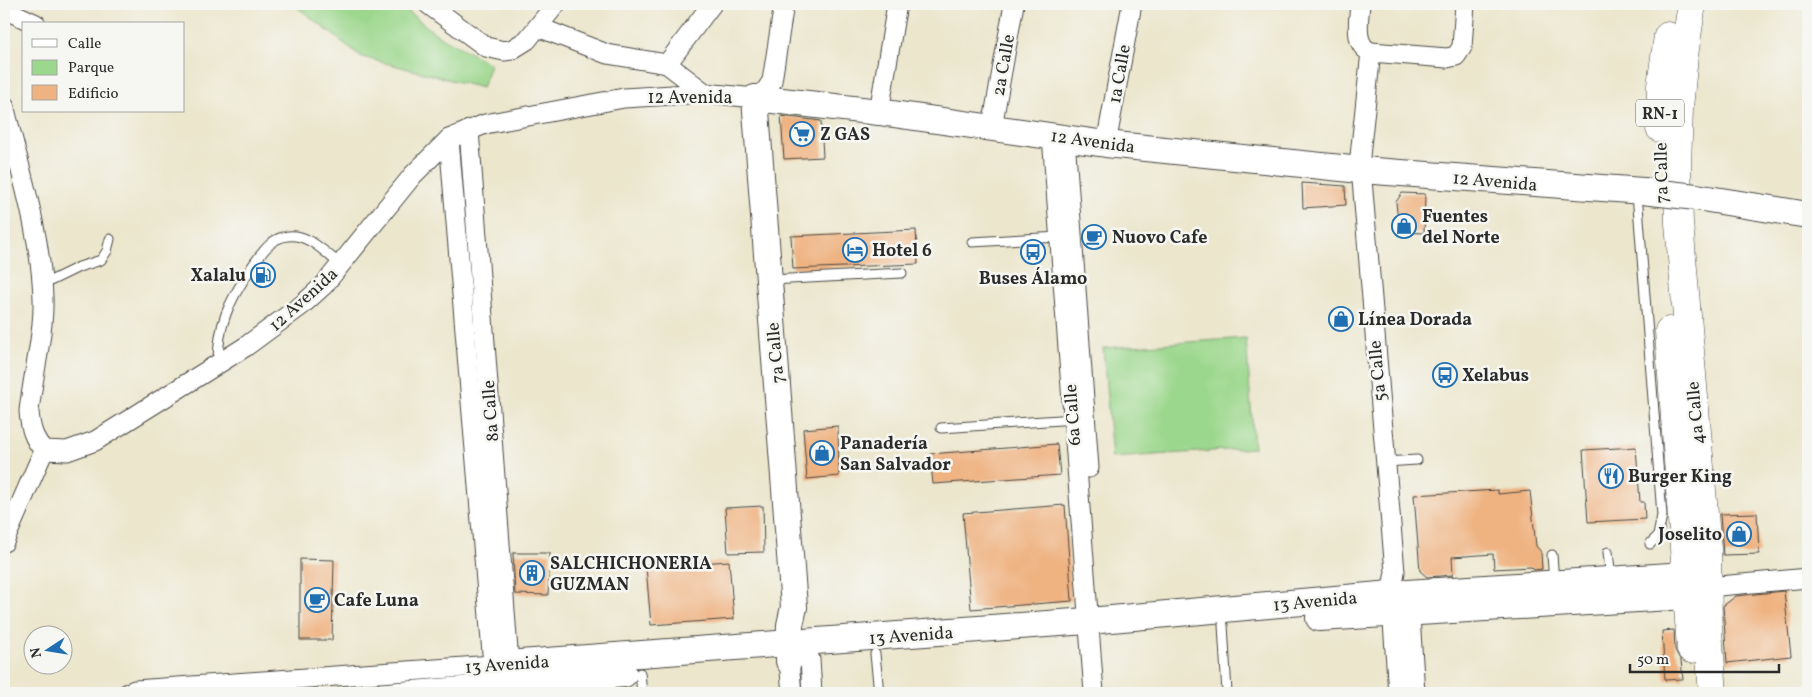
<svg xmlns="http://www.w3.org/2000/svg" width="1812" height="697" font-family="Vollkorn,serif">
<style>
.green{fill:#9bd78c;stroke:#63815c}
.building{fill:#efb382}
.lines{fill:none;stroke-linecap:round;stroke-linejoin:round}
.lane-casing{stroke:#484743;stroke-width:11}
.street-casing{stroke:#484743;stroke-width:21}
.secondary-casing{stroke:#484743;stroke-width:28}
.primary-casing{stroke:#484743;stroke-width:29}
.lane{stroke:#fff;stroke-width:9}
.street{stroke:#fff;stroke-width:19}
.secondary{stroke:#fff;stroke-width:26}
.primary{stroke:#fff;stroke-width:28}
.secondary-bridge-casing{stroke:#484743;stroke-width:28;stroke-linecap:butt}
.secondary-bridge{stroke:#fff;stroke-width:26}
.labels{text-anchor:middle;stroke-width:5;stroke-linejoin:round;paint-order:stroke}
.shield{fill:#f6f6f2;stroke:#686867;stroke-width:1}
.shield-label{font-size:16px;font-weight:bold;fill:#2b2b2b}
.street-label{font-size:18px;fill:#2b2b2b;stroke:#f6f6f2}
.poi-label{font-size:18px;font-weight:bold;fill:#2b2b2b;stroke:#f6f6f2;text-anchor:start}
</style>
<rect width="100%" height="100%" fill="#f6f6f2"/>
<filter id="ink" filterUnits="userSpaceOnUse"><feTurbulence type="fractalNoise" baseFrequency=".02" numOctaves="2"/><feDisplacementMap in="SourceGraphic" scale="10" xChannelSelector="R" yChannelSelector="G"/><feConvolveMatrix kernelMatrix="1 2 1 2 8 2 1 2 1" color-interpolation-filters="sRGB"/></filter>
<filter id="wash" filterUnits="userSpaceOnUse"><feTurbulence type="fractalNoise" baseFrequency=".0096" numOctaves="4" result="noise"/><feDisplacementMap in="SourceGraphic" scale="20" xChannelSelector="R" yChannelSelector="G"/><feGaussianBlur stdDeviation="1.12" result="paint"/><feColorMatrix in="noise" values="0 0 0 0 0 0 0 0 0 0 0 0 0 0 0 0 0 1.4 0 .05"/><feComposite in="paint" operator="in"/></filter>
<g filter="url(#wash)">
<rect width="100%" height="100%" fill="#ebe6cc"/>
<!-- green -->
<g class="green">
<polygon points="293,4 399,4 436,34 490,64 482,88 362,57"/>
<polygon points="1246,338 1254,448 1112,458 1103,348"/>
</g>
<g id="blocks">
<!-- building -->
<g class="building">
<polygon points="781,116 821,121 823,157 784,159"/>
<polygon points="1302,183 1345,186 1346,205 1303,208"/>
<polygon points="1402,193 1425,194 1424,233 1399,232 1396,202"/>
<polygon points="916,230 918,264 793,269 791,236"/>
<polygon points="838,426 839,476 807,479 803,429"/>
<polygon points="1057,444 1060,475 933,484 930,454"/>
<polygon points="1636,447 1640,502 1644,502 1645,519 1588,522 1583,450"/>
<polygon points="1498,490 1498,494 1530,491 1536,546 1541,552 1542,569 1534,570 1531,567 1494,569 1493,554 1452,557 1453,575 1427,577 1420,571 1414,495"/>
<polygon points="1065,505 1072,601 971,609 963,513"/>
<polygon points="763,506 764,552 728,553 725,508"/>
<polygon points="1757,513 1759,554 1723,555 1720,514"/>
<polygon points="513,553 550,553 548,595 515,594"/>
<polygon points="300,559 334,560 332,640 300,640"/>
<polygon points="729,561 734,619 651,625 646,567"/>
<polygon points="1784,591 1791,656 1727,663 1723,606 1736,596"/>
<polygon points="1674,630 1675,650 1681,661 1683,679 1665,680 1662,631"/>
</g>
</g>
</g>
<g filter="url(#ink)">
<use href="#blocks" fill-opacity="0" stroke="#484743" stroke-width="1"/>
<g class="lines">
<defs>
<g id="lane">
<polyline points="1637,193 1662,515 1658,536 1650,544"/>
<polyline points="972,242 1059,237"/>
<polyline points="771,280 902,273"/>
<polyline points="42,285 79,267 101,260 107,251 110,239"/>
<path d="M 218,363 C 218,346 220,330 226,314 C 232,297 259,251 274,241 C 280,237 288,235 296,236 C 312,238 328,255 341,265"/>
<polyline points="941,428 1075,419"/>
<polyline points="1385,462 1417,460"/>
<polyline points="1608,552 1611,578"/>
<polyline points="1552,555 1554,582"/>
<polyline points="1223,625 1227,693"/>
<polyline points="875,654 879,693"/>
<polyline points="640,673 642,693"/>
</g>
<g id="street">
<polyline points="428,4 486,47 504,51 511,50 527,40 556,4"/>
<path d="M 1360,4 C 1359,19 1353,46 1371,52 L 1360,156 L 1395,572 L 1391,594 L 1398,693"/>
<polyline points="4,9 36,24"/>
<polyline points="538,27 607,54 667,64 705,93"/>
<polyline points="1371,52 1447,58 1456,56 1462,47 1465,4"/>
<polyline points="667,64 712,4"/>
<path d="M 4,105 C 19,167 41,233 43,298 C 44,335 33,374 29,411 C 30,426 33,439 44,450 L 67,451 L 95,441 L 245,347 L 302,305 L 324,285 L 413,175 L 449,139 L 485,124 L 624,98 L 705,93 L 755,98 L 766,90 L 772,81 L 784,4"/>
<polyline points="879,112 897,4"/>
<polyline points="992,127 1014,4"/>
<polyline points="469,130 509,664"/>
<polyline points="1052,136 1094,693"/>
<polyline points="1065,138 1089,468"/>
<polyline points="1106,144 1132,4"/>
<polyline points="4,542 44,450"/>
<polyline points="1708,587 1808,578"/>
<polyline points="1409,602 1415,693"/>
<polyline points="810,659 812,693"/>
<polyline points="789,661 792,693"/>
<polyline points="128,693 135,690 493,665 449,139"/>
<polyline points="381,693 495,684"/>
</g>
<g id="secondary">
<polyline points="1696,197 1808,215"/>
<polyline points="1319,618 1687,596"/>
<polyline points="789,661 790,625 794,607 755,98 879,112 1106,144 1361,170 1643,191"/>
<polyline points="495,684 624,674"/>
<polyline points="496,693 493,665 1100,620 1391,594 1686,575"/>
</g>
<g id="primary">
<polyline points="1692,4 1684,55 1679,108 1677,165 1679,223 1707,549 1708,631 1713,693"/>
<polyline points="1660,128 1661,86 1668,36"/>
<polyline points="1669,331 1691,649"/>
</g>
</defs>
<!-- lane casing -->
<use href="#lane" class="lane-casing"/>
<!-- street casing -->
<use href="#street" class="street-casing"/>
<!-- secondary casing -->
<use href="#secondary" class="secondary-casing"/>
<!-- primary casing -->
<use href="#primary" class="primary-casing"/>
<!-- lane -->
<use href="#lane" class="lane"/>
<!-- street -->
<use href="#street" class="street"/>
<!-- secondary -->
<use href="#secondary" class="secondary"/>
<!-- primary -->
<use href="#primary" class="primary"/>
<defs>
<polyline id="secondary-bridge" points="1643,191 1696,197"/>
</defs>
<!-- secondary-bridge casing -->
<use href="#secondary-bridge" class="secondary-bridge-casing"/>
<!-- secondary-bridge -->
<use href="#secondary-bridge" class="secondary-bridge"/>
</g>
</g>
<!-- icons -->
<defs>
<symbol id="supermarket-ring" viewBox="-11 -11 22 22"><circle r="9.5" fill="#f6f6f2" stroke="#1f6fb2" stroke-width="1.5"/><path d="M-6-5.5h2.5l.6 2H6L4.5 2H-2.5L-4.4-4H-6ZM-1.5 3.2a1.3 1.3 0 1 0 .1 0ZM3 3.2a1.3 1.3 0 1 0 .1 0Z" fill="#1f6fb2"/></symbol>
<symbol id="shop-ring" viewBox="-11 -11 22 22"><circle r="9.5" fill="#f6f6f2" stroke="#1f6fb2" stroke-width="1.5"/><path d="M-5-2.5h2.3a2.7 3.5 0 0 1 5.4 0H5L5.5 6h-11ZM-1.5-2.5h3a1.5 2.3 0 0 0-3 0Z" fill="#1f6fb2"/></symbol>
<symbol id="cafe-ring" viewBox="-11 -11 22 22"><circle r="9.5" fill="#f6f6f2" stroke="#1f6fb2" stroke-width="1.5"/><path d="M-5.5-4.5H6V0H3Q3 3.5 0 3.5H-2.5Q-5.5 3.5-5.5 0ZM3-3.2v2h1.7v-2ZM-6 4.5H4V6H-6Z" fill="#1f6fb2"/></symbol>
<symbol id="hotel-ring" viewBox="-11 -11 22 22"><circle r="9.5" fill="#f6f6f2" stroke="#1f6fb2" stroke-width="1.5"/><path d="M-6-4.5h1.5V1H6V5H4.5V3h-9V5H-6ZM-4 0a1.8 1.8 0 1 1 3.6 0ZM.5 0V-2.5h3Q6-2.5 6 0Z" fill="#1f6fb2"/></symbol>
<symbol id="bus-ring" viewBox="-11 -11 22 22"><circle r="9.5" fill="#f6f6f2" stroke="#1f6fb2" stroke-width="1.5"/><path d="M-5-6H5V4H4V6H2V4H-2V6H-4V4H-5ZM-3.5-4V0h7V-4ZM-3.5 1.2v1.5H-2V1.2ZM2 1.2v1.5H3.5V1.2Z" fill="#1f6fb2"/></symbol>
<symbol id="fuel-ring" viewBox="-11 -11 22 22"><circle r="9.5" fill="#f6f6f2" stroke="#1f6fb2" stroke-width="1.5"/><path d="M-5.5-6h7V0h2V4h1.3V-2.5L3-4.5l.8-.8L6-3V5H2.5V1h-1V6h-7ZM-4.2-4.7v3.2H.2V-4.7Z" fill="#1f6fb2"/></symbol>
<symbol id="restaurant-ring" viewBox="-11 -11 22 22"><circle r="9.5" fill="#f6f6f2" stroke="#1f6fb2" stroke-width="1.5"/><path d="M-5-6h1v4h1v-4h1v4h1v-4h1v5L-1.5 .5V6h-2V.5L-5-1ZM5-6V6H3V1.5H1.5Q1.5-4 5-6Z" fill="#1f6fb2"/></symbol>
<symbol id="building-ring" viewBox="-11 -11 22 22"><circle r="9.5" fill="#f6f6f2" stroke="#1f6fb2" stroke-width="1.5"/><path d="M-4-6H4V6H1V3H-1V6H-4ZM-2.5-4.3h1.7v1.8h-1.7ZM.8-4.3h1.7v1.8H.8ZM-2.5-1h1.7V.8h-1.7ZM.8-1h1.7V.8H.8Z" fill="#1f6fb2"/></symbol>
</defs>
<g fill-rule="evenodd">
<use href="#supermarket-ring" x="788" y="120" width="28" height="28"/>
<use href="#shop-ring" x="1390" y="212" width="28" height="28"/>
<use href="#cafe-ring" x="1080" y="223" width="28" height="28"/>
<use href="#hotel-ring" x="841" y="236" width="28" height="28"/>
<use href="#bus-ring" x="1019" y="238" width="28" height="28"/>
<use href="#fuel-ring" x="249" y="261" width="28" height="28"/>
<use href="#shop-ring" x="1327" y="305" width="28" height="28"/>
<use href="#bus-ring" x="1431" y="361" width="28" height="28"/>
<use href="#shop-ring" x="808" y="439" width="28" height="28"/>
<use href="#restaurant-ring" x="1597" y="462" width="28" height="28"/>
<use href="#shop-ring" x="1725" y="520" width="28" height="28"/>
<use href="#building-ring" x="518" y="559" width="28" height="28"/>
<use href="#cafe-ring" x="303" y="586" width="28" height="28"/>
</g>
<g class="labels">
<!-- shield labels -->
<rect class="shield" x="1636" y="99.5" width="48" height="27" rx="4"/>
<g class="shield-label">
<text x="1660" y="119">RN-1</text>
</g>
<!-- street labels -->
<g class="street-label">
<text transform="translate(1003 65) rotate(-80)" y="6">2a Calle</text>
<text transform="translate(1119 74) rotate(-80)" y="6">1a Calle</text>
<text x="690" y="103">12 Avenida</text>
<text transform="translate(1093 141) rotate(8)" y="6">12 Avenida</text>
<text transform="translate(1661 173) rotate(-91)" y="6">7a Calle</text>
<text transform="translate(1495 181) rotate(5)" y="6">12 Avenida</text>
<text transform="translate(303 299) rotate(-42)" y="6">12 Avenida</text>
<text transform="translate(775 353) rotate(-95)" y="6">7a Calle</text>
<text transform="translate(1377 371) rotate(-95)" y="6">5a Calle</text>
<text transform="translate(490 411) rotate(-94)" y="6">8a Calle</text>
<text transform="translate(1695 413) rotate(-95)" y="6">4a Calle</text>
<text transform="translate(1072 415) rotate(-94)" y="6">6a Calle</text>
<text transform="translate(1315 601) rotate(-5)" y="6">13 Avenida</text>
<text transform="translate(911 635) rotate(-4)" y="6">13 Avenida</text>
<text transform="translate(507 664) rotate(-4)" y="6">13 Avenida</text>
</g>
<!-- poi labels -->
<g class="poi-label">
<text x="820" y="140">Z GAS</text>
<text x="1422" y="222">Fuentes<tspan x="1422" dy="21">del Norte</tspan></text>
<text x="1112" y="243">Nuovo Cafe</text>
<text x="872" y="256">Hotel 6</text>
<text x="246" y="281" text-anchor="end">Xalalu</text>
<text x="1033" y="284" text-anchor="middle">Buses Álamo</text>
<text x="1358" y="325">Línea Dorada</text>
<text x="1462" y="381">Xelabus</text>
<text x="840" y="449">Panadería<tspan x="840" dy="21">San Salvador</tspan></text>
<text x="1628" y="482">Burger King</text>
<text x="1722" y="540" text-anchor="end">Joselito</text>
<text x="550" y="569">SALCHICHONERIA<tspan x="550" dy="21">GUZMAN</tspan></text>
<text x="334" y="606">Cafe Luna</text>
</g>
</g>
<!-- margin -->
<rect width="1812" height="697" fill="none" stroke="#f6f6f2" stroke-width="20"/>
<!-- legend -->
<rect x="22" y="22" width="162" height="90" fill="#f6f6f2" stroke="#a5a5a2"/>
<rect x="32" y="39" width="25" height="8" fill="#ffffff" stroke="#a5a5a2"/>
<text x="68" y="48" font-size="15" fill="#2b2b2b">Calle</text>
<rect x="32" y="60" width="25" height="15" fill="#9bd78c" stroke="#a5a5a2"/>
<text x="68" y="72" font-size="15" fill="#2b2b2b">Parque</text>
<rect x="32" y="85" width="25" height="15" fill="#efb382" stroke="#a5a5a2"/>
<text x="68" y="98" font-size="15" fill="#2b2b2b">Edificio</text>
<!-- north arrow -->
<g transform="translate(48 650) rotate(258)"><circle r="24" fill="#f6f6f2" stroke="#a5a5a2"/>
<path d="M0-4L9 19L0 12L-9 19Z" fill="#1f6fb2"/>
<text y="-8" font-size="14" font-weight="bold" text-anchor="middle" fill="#2b2b2b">N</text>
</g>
<!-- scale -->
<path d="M1630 664v8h149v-8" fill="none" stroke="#2b2b2b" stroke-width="2.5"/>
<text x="1637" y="664" font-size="15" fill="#2b2b2b" stroke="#f6f6f2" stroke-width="4" paint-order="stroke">50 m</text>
</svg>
